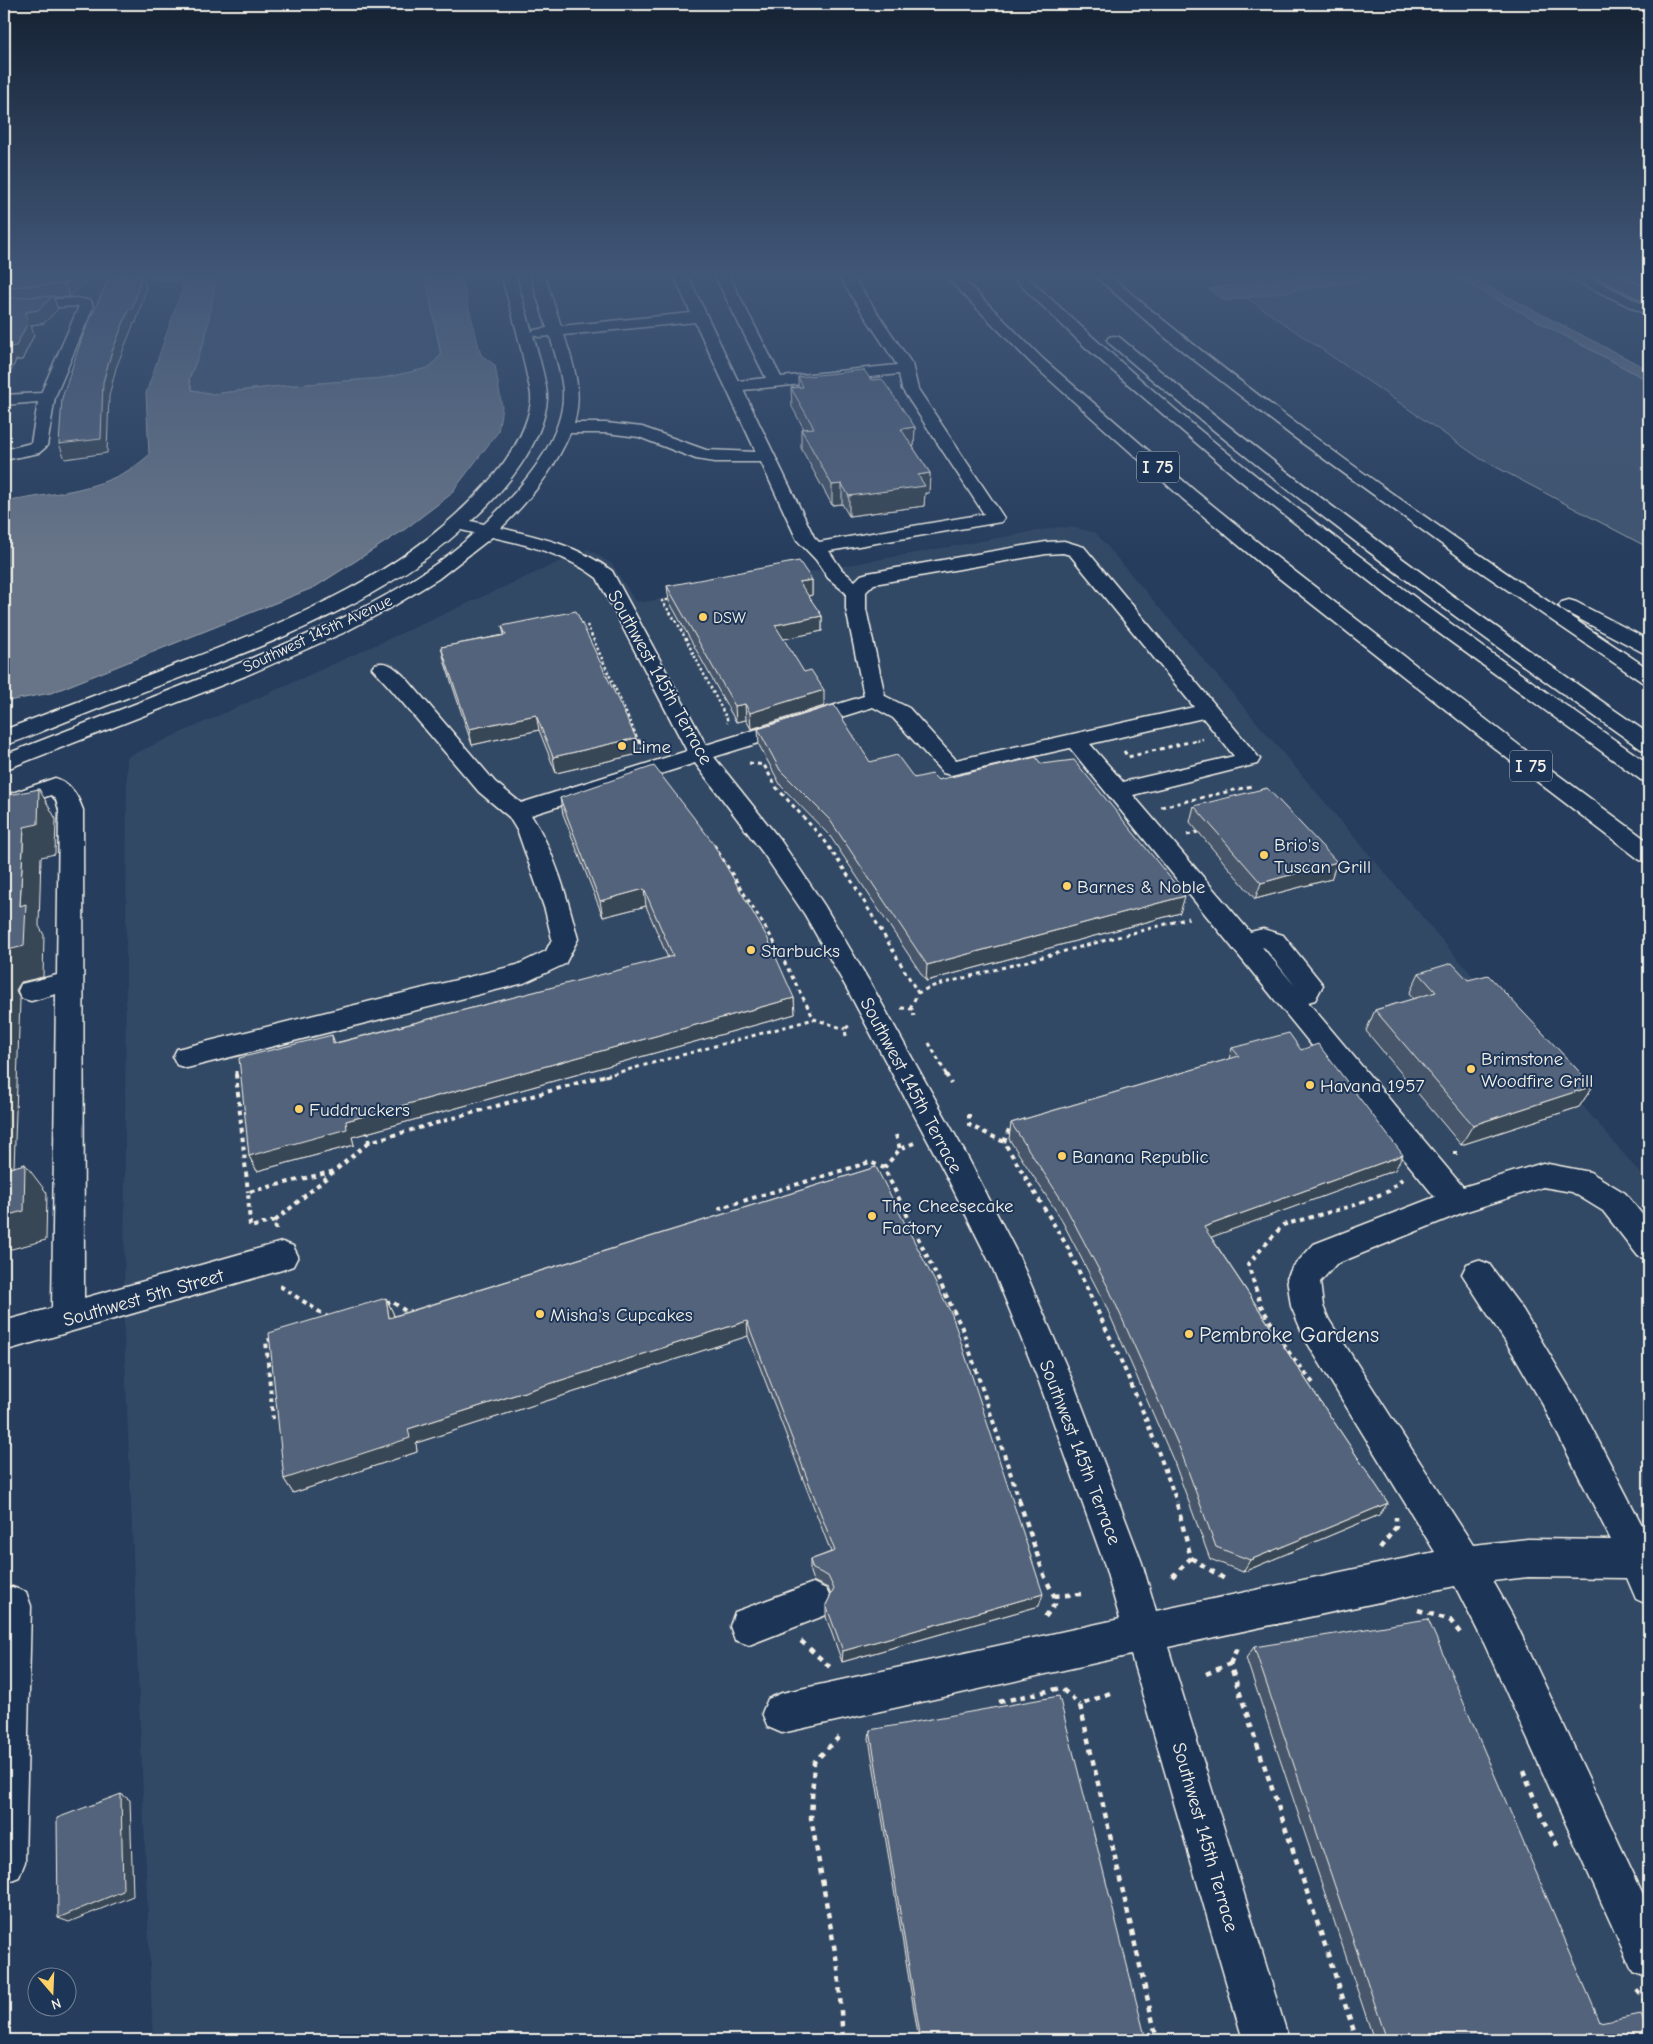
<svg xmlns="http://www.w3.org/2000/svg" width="1653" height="2044" font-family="'Comic Neue',sans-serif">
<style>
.built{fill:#334966}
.green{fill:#40546f;stroke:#9aa2ac}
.water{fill:#677588;stroke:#9fa7ae}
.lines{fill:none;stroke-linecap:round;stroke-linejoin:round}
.minor-casing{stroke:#f4f1e8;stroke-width:3}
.highway-casing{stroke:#f4f1e8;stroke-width:3}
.path-far3{stroke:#f4f1e8;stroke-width:2.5;stroke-dasharray:2.5 2.5;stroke-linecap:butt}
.path-far2{stroke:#f4f1e8;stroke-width:3;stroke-dasharray:4 4;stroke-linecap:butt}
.path-far1{stroke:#f4f1e8;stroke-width:4;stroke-dasharray:4.5 4.5;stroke-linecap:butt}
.path{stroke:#f4f1e8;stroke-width:4.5;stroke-dasharray:5.5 5.5;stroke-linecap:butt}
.minor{fill:#1d3557;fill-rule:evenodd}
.highway{fill:#1d3557;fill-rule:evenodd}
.wall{fill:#47566a;stroke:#f4f1e8}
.shaded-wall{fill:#394656;stroke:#f4f1e8}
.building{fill:#52647b;stroke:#f4f1e8}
.poi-dot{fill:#ffd166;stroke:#1d3557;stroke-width:2}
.labels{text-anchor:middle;stroke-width:4;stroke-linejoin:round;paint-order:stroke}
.far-poi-label{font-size:16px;fill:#f4f1e8;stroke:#1d3557;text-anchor:start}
.far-street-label{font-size:16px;fill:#f4f1e8;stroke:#1d3557}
.shield{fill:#1d3557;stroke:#b4b9bc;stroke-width:1}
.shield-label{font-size:18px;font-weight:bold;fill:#f4f1e8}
.street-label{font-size:19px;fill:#f4f1e8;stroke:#1d3557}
.poi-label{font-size:19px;fill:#f4f1e8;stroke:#1d3557;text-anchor:start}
.near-poi-label{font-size:22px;fill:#f4f1e8;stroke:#1d3557;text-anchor:start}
</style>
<rect width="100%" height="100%" fill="#263d5d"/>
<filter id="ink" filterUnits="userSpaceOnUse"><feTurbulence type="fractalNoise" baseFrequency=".02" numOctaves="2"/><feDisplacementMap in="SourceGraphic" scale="10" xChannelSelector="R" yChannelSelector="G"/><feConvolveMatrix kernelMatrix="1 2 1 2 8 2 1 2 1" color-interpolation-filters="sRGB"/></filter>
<g filter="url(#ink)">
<!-- built -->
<polygon class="built" points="1059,527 1077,528 1096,533 1634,1166 1649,1186 1649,2040 153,2040 124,1333 127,757 588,549 612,564 635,601 644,602"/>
<!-- green -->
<g class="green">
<polygon points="210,274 425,274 441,355 429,368 383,378 271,387 213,394 192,390 189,379 205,339 216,279"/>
<polygon points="1204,274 1321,274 1220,288"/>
<polygon points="1403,274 1450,274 1649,381 1649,548 1481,459 1247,298 1250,296"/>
</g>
<!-- water -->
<g class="water">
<path d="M 146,274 L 210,274 L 216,279 L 205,339 L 189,379 L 192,390 L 213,394 L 271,387 L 383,378 L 429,368 L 441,355 L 425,274 L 460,274 L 481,355 L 495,365 L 502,407 L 498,432 L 450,495 L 404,530 L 315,587 L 51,693 L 8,701 L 4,699 L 4,506 L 10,501 C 60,492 111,490 149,455 L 146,393 L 182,289 L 180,282 L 152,278 Z"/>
<polygon points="1321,274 1403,274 1225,301 1208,289"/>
<polygon points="1450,274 1464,274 1649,370 1649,381"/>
</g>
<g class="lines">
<defs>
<g id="minor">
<path d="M 501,274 L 515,274 L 532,332 L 534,330 L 547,328 L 530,274 L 544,274 L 561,326 L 691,313 L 673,274 L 687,274 L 738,381 L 766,378 L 714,274 L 728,274 L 781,377 L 897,365 L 837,274 L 851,274 L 912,364 L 918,389 L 1004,518 L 1001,522 L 995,523 L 829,551 L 842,570 L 855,581 L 861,575 L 868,573 L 1046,542 L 1064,541 L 1084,547 L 1260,759 L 1257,764 L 1133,795 L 1250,932 L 1263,929 L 1283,935 L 1323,985 L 1315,1000 L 1308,1002 L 1463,1187 L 1543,1163 L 1590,1172 L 1625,1193 L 1649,1223 L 1649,1260 L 1638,1256 L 1603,1211 L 1572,1192 L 1543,1187 L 1464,1212 L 1336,1264 L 1320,1282 L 1323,1306 L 1329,1320 L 1473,1545 L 1528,1539 L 1611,1540 L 1543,1405 L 1514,1355 L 1462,1274 L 1467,1264 L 1478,1260 L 1489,1264 L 1523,1310 L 1581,1407 L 1644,1529 L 1649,1540 L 1649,1605 L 1636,1599 L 1627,1578 L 1528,1577 L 1493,1581 L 1512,1615 L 1649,1907 L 1649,1978 L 1633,1972 L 1484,1643 L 1455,1586 L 1168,1647 L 1289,2040 L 1243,2040 L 1131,1655 L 782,1733 L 768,1727 L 762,1713 L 768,1699 L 782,1693 L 1120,1619 L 1104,1563 L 1039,1382 L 993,1269 L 945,1173 L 846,987 L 805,915 L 763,853 L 695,763 L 531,815 C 554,850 568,899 578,939 L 565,964 L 524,983 L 187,1068 L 177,1065 L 173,1057 L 177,1049 L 517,965 L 546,951 L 552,939 L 545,910 L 518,832 L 509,817 L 479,792 L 390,688 L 372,668 L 375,664 C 389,660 396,669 406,678 L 495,782 L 521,803 L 687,751 L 597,578 C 567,555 529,545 492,537 L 438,579 L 392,607 L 343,633 L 245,676 L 4,770 L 4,755 C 73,728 143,701 212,674 C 298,640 407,596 474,533 L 461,530 C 367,614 240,654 124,699 C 99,708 75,718 50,728 C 35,734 20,741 4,745 L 4,730 C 64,707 125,684 185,661 C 294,619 408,573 487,483 C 508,460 526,434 531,402 C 532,393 529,385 527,376 C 520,341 511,308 501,274 ZM 695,322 L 756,452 L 706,450 L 642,427 L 606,423 L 574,423 C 583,391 574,366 564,335 ZM 533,335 L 539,337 L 550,336 C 555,354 562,374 563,392 C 565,441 517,493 484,524 L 471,521 C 503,493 544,443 547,399 C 548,386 537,350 533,335 ZM 899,374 L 902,389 L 984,514 L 819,542 L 814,537 L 743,390 ZM 570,433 L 606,433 L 639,437 L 696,459 L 715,462 L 761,462 L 797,540 L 816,560 L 828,578 L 846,593 L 846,609 L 864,696 L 706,745 L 612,571 C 579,546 540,537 501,528 C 529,501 555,469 570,433 ZM 1063,553 L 1070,555 L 1194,707 L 956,760 L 909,708 L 885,696 L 866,609 L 866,592 L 874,584 L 1046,554 ZM 873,707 L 893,718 L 943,773 L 951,775 L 1070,748 L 1435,1197 L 1314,1244 L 1292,1268 L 1287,1278 L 1291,1306 L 1305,1339 L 1435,1552 L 1156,1611 L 1142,1563 L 1073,1382 L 1019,1257 L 968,1158 L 872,986 L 824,905 L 781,841 L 714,757 ZM 1203,718 L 1234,756 L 1123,782 L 1090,744 ZM 1262,947 L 1265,948 L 1295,986 Z"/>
<polygon points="1566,274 1584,274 1649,307 1649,316 1568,277"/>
<polygon points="78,298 91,301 93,307 55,397 47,446 39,453 4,460 4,450 31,443 38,402 4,405 4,395 41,393 79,306 4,310 4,302"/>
<path d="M 55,778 C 70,782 78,796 83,810 L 84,1298 L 282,1242 L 293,1246 L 298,1256 L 293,1266 L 282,1270 L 4,1351 L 4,1321 L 52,1308 L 56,994 L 31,1001 L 21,998 L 18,991 L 21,984 L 57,975 L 59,810 L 56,800 L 51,795 L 4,811 L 4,796 Z"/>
<polygon points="813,1583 826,1589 832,1602 826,1615 749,1645 735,1640 730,1626 735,1612"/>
<polygon points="12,1587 26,1592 31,1606 25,1862 19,1877 4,1883 4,1590"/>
</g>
<g id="highway">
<polygon points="943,274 958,274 1043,359 1195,491 1275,556 1538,760 1649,842 1649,862 1640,860 1522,770 1261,564 1183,499 1033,365"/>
<path d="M 1009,274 L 1024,274 C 1097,342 1172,409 1250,471 C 1379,574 1514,670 1649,764 L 1649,782 L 1641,780 L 1396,602 L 1237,478 L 1084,346 Z"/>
<path d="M 1093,274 L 1108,274 C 1278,419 1463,545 1649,669 L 1649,684 L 1642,682 L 1465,561 L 1291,435 L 1167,339 Z"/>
<path d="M 1114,336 L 1119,337 C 1289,479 1467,609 1649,734 L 1649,751 L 1641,749 C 1458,621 1279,489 1109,343 L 1107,340 L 1109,337 Z"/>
<polygon points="1569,600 1576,602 1649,640 1649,654 1642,652 1562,610 1559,606 1562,602"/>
</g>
</defs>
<!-- minor casing -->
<use href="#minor" class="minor-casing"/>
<!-- highway casing -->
<use href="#highway" class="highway-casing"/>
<!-- path-far3 -->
<g class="path-far3">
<polyline points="673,599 662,601 678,624 728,721 727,723"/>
<polyline points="587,625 639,742"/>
<polyline points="1192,742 1203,739"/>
</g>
<!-- path-far2 -->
<g class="path-far2">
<polyline points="639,740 643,750"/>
<polyline points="1124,751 1128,757 1197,740"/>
<polyline points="749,763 764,765 776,787 825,841 853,883 918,993"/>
<polyline points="1161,807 1252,786"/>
<polyline points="1187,835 1198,832"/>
<polyline points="714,845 773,940 814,1019 845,1029"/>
<polyline points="901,1008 912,1009 914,1016"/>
<polyline points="910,1008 918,993 930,987 1189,918"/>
<polyline points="846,1036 845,1029 851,1024"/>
<polyline points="929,1043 947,1076"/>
<polyline points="236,1071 236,1076"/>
<polyline points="605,1076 814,1019"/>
</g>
<!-- path-far1 -->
<g class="path-far1">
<polyline points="236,1074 248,1192"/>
<polyline points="946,1074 951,1084"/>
<polyline points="969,1114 969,1125 1004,1142 1067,1246 1122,1363 1146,1419 1177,1502"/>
<polyline points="367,1130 369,1142 610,1074"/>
<polyline points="896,1135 900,1149"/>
<polyline points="1004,1142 1009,1129 1014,1128"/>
<polyline points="914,1143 900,1149 884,1168 962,1328 1020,1502"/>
<polyline points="1453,1153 1461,1153"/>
<polyline points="723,1219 720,1208 870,1162 884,1168"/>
<polyline points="275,1221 250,1227 248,1192 335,1171"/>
<polyline points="276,1230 275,1221 369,1142"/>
<polyline points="280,1286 329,1318"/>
<polyline points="386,1303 391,1301 407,1312 411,1311"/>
<polyline points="272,1339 266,1341 273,1419"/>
<polyline points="1313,1383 1290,1354 1261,1306 1248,1264 1283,1225 1355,1205 1389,1191 1402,1179"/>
</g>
<!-- path -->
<g class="path">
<polyline points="1019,1500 1044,1575 1054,1596 1055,1604 1042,1621"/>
<polyline points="1380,1548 1396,1527 1396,1517"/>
<polyline points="1191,1558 1228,1581"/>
<polyline points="1172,1577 1191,1558 1176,1500"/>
<polyline points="1054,1596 1081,1594"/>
<polyline points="1418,1610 1450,1620 1461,1634"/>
<polyline points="801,1641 831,1668"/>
<polyline points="1230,1664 1238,1646"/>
<polyline points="1206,1674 1230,1664 1357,2040"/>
<polyline points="1110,1693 1080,1705 1157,2040"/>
<polyline points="999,1702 1061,1688 1080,1705"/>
<polyline points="839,1737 814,1762 811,1818 838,1968 843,2040"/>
<polyline points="1523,1771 1541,1815 1558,1847"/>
<polyline points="1637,1990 1649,2004"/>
</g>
<!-- minor -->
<use href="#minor" class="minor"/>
<!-- highway -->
<use href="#highway" class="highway"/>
</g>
<!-- wall -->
<g class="wall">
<polygon points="4,274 86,280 70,297 53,297 58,309 44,323 31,325 34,335 22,360 16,360 4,386"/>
<polygon points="1589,274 1649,274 1649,304"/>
<polygon points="798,377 871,380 915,427 914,446 913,447 930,473 929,493 925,493 924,506 849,516 842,504 832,505 801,448 801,429 804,429 792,407 791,388 798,387"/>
<polygon points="812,580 812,595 808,596 822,616 822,631 783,639 824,706 751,729 746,720 736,722 669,601 667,586"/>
<polygon points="502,626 638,754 556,773 539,730 472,745 445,663 441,647 504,635"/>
<polygon points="758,729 870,762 914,778 938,780 1041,764 1180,913 926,981 830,836 781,786 759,745"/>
<polygon points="560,798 794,998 795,1014 352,1137 354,1145 257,1171 249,1156 332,1035 335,1043 668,958 646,906 603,917 563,814"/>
<polygon points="1194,806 1337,862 1331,879 1255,899 1190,822"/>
<polygon points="1419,973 1468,980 1593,1086 1579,1107 1461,1145 1366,1031 1375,1010 1413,999 1409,994"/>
<polygon points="1232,1048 1301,1050 1395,1170 1211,1237 1388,1503 1379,1515 1243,1572 1210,1559 1174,1462 1105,1304 1060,1217 1009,1139 1011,1123 1229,1059"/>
<polygon points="876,1167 1039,1606 842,1662 826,1617 826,1605 831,1595 828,1588 813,1581 810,1572 810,1560 831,1552 748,1336 416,1443 417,1452 293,1493 284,1479 386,1298 393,1313 394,1316"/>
<polygon points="1254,1647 1600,2022 1649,2040 1374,2040 1246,1658"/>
<polygon points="870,1730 1146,2040 919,2040 869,1739"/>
</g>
<!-- shaded-wall -->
<g class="shaded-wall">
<polygon points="75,274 84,274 86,280 70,297 65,284"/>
<polygon points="142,275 146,288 136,323 134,323 116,368 109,396 107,453 65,459 59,444 103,382 111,354"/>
<polygon points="53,296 58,309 44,323 31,325 34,335 22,360 16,360 4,386 4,359 26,312"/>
<polygon points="915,427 914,446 900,448 901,429"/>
<polygon points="930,473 929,493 925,493 924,506 849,516 849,496 918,475"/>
<polygon points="842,484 842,504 832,505 832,485"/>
<polygon points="812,580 812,595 799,598 799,582"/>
<polygon points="822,616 822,631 775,641 775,625"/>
<polygon points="824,690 824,706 751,729 750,713"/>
<polygon points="745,704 746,720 736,722 735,706"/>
<polygon points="536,715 539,730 472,745 469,729"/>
<polygon points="636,738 638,754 556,773 553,757"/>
<polygon points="39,789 56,819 55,854 41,857 39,926 44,935 43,977 21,982 16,990 20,1000 14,1169 25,1164 47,1193 46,1240 4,1251 4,951 20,906 24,827"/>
<polygon points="1337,862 1331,879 1255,899 1261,883"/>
<polygon points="644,889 646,906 603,917 600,901"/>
<polygon points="1185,896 1180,913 926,981 927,965"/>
<polygon points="794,998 795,1014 352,1137 354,1145 257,1171 249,1156 346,1121"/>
<polygon points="1593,1086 1579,1107 1461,1145 1473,1125"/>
<polygon points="1403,1155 1395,1170 1198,1242 1204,1227"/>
<polygon points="386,1298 393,1313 397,1333 389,1318"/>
<polygon points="747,1321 748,1336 416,1443 417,1452 293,1493 284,1479 408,1429"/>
<polygon points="1388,1503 1379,1515 1243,1572 1250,1560"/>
<polygon points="1043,1594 1039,1606 842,1662 843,1651"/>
<polygon points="121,1794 130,1800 133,1896 69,1922 58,1918"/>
</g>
<!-- building -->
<g class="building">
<polygon points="4,274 75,274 65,284 4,287"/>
<polygon points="1619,274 1649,274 1649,289"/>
<polygon points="142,275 132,309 129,309 111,354 103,382 101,439 59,444 62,398 82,338 109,277"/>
<polygon points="53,296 38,310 26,312 28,322 16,346 10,347 4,359 4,298"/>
<polygon points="864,370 871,380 882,379 915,427 901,429 930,473 918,475 925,486 849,496 842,484 832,485 801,429 814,428 791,388 803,387 798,377"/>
<polygon points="799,561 812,580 799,582 822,616 775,625 804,672 811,670 824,690 750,713 745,704 735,706 667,586"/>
<polygon points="576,611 636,738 553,757 536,715 469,729 441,647 506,635 502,626"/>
<polygon points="834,705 870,762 897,755 914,778 932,774 938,780 1036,757 1041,764 1074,760 1185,896 927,965 830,820 780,770 758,729"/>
<polygon points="654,766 711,840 767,937 794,998 346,1121 347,1129 249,1156 239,1058 332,1035 333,1044 673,956 644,889 600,901 560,798"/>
<polygon points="1267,788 1337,862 1261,883 1194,806"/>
<polygon points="39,789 38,824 24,827 20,906 26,904 24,946 4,951 4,796"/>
<polygon points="1452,963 1468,980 1488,975 1593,1086 1473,1125 1375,1010 1436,992 1419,973"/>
<polygon points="1289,1033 1301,1050 1318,1044 1403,1155 1204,1227 1388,1503 1250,1560 1216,1547 1180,1449 1109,1289 1063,1202 1011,1123 1239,1056 1232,1048"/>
<polygon points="7,1160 6,1169 25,1164 24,1211 4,1216 4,1161"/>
<polygon points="876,1167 952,1315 1043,1594 843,1651 826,1605 834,1589 828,1576 813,1569 810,1560 835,1551 747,1321 408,1429 410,1438 284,1479 269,1333 386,1298 389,1318"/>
<polygon points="1428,1619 1600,2022 1641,2014 1649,2033 1649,2040 1387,2040 1254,1647"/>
<polygon points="1059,1696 1146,2040 921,2040 870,1730"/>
<polygon points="121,1794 123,1891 58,1918 57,1818"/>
</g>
</g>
<!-- sky -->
<linearGradient id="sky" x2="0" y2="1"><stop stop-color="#152233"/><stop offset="0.49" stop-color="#415778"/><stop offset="1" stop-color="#415778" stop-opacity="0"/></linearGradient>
<rect width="1653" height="560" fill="url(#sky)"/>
<!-- markers -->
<g class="poi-dot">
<circle cx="703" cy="617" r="5"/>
<circle cx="622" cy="746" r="5"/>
<circle cx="1264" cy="855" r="5"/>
<circle cx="1067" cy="886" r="5"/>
<circle cx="751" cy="950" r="5"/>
<circle cx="1471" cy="1069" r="5"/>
<circle cx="1310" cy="1085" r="5"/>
<circle cx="299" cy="1109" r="5"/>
<circle cx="1062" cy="1156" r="5"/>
<circle cx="872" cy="1216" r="5"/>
<circle cx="540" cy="1314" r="5"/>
<circle cx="1189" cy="1334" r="5"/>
</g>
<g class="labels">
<!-- far-poi labels -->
<g class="far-poi-label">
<text x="713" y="623">DSW</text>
</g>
<!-- far-street labels -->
<g class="far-street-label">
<text transform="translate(317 633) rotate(-25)" y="6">Southwest 145th Avenue</text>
</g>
<!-- shield labels -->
<g class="shield">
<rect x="1137" y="451.5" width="42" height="31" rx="4"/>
<rect x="1510" y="750.5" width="42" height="31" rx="4"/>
</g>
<g class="shield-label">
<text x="1158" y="473">I 75</text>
<text x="1531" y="772">I 75</text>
</g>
<!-- street labels -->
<g class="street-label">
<text transform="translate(661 677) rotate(61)" y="7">Southwest 145th Terrace</text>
<text transform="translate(912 1085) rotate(62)" y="7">Southwest 145th Terrace</text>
<text transform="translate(143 1297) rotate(-16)" y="7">Southwest 5th Street</text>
<text transform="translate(1081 1452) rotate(69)" y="7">Southwest 145th Terrace</text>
<text transform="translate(1206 1837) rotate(74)" y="7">Southwest 145th Terrace</text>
</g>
<!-- poi labels -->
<g class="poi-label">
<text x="632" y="753">Lime</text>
<text x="1274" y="851">Brio's<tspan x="1274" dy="22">Tuscan Grill</tspan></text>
<text x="1077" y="893">Barnes &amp; Noble</text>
<text x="761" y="957">Starbucks</text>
<text x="1481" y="1065">Brimstone<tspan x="1481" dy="22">Woodfire Grill</tspan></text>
<text x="1320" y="1092">Havana 1957</text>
<text x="309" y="1116">Fuddruckers</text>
<text x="1072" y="1163">Banana Republic</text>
<text x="882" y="1212">The Cheesecake<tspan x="882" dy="22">Factory</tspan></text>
<text x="550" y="1321">Misha's Cupcakes</text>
</g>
<!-- near-poi labels -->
<g class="near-poi-label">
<text x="1199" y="1342">Pembroke Gardens</text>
</g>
</g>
<!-- margin -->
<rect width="1653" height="2044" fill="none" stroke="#1d3557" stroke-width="20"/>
<rect x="10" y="10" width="1633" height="2024" fill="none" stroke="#f4f1e8" stroke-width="2" filter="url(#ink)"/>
<!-- north arrow -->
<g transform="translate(52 1992) rotate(161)"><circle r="24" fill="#1d3557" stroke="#738091"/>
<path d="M0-4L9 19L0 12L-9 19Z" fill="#ffd166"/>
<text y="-8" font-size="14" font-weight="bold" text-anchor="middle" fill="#f4f1e8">N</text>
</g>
</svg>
